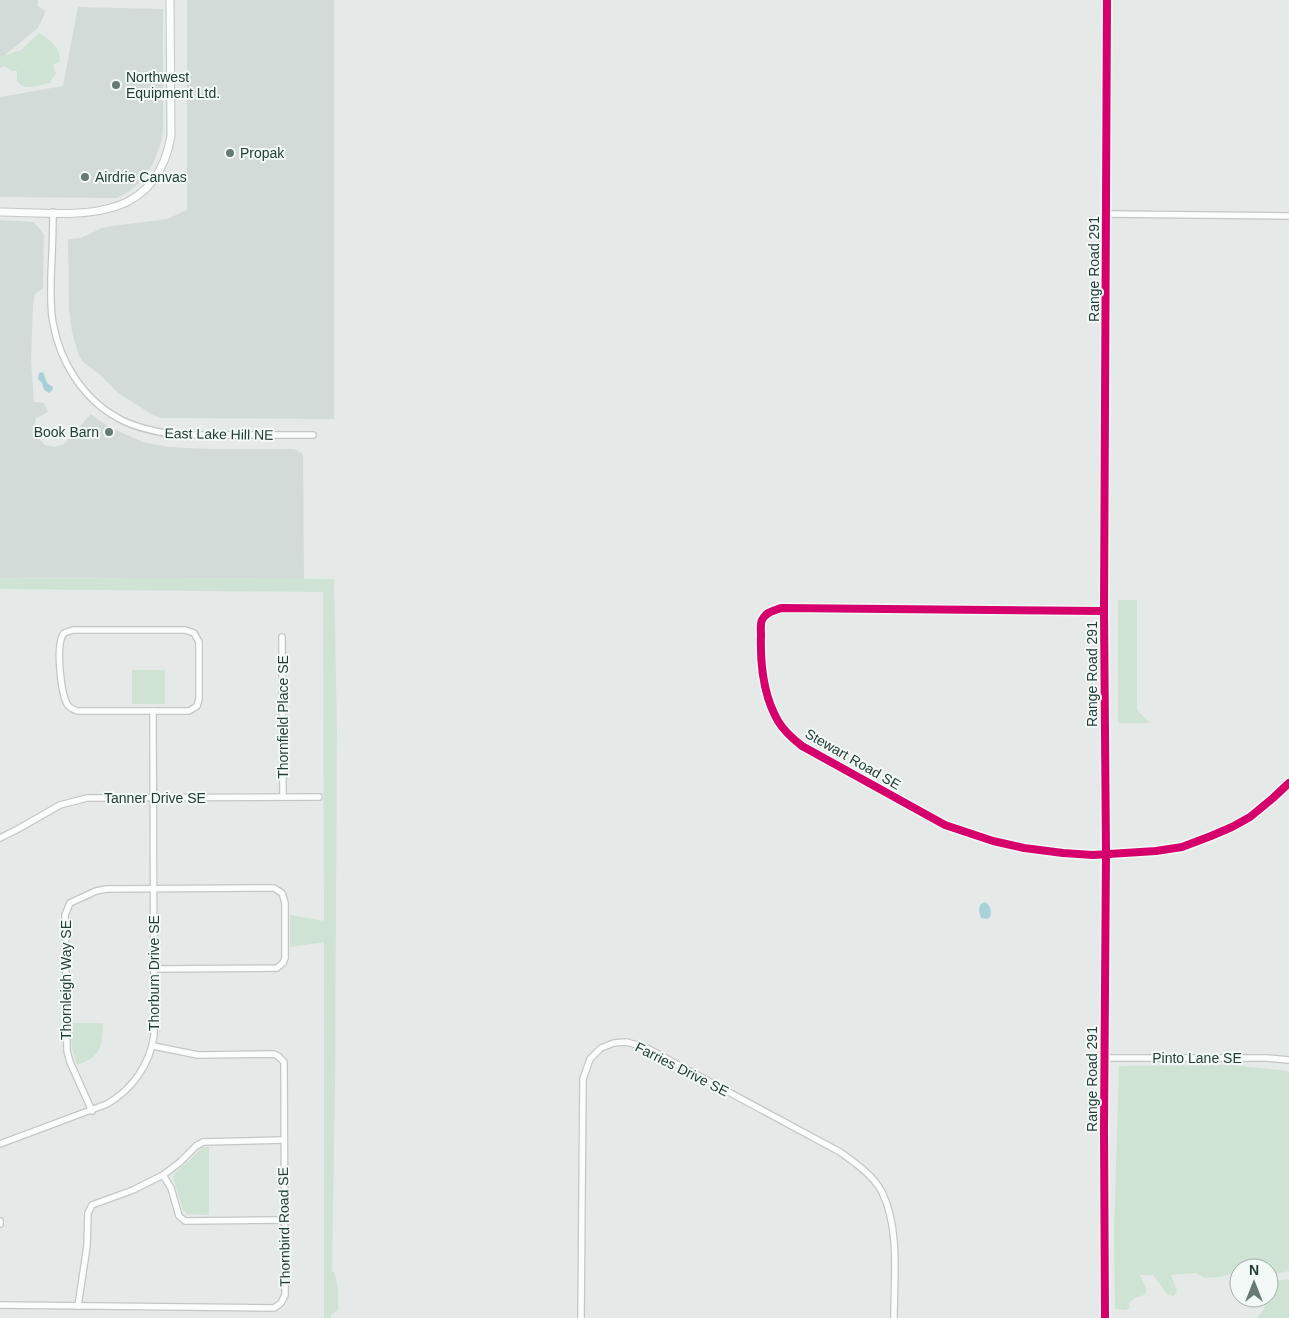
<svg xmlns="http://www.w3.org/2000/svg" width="1289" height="1318" font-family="Helvetica,sans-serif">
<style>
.built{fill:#d3dbd8}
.green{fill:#cee3d4}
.water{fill:#a7d1d7}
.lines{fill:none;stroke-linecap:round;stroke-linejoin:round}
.minor-casing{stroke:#c2c7c5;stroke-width:8}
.tertiary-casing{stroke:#c2c7c5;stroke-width:9}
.minor{stroke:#fbfcfc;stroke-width:5.5}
.tertiary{stroke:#fbfcfc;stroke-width:7}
.cycleway-casing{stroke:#f3f9f6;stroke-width:11}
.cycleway{stroke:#d6006c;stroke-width:8}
.poi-dot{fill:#677a74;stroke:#f3f9f6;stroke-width:2}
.labels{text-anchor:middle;stroke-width:4;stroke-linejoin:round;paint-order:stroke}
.poi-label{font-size:14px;fill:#233d36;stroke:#f3f9f6;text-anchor:start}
.street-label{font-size:14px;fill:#233d36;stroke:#f3f9f6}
</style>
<rect width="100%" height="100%" fill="#e5eae8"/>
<!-- built -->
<g class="built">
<polygon points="0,0 38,0 37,6 46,11 38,28 0,59"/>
<polygon points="187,0 334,0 334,419 161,418 153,415 118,393 100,375 83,362 79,356 72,332 69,308 68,239 81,238 102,228 112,226 167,219 187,210"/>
<polygon points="78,7 163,9 163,129 162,140 153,164 142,180 128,192 117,198 0,197 0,97 63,86"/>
<polygon points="0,220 34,222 44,234 43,288 35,294 33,306 31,361 34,402 44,403 48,412 36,418 35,424 38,438 45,445 55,447 64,444 91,414 109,427 143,442 168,447 210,449 293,449 297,450 303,454 304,579 0,577"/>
</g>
<!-- green -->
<g class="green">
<path d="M 39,33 C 48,39 63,48 59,62 L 53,65 L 56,73 L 50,83 C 39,85 25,92 17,81 L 17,71 L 12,71 L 4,66 L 0,68 L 0,57 L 21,50 Z"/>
<polygon points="0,577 334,579 337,731 335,1086 332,1271 335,1273 338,1289 338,1310 331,1315 331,1318 324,1318 324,942 290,947 290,915 324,921 323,592 0,589"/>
<polygon points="1118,600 1137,600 1137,710 1150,723 1118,723"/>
<rect x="132" y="670" width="33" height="34"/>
<path d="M 71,1023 L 103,1023 C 103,1047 100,1057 77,1065 L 72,1048 Z"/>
<polygon points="1233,1065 1289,1071 1289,1271 1269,1275 1269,1268 1239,1268 1239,1278 1231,1274 1220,1277 1205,1278 1196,1273 1171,1275 1177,1291 1174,1296 1167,1294 1153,1275 1140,1275 1147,1290 1144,1295 1135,1298 1129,1303 1130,1308 1125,1310 1115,1309 1114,1233 1119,1066"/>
<polygon points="203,1147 209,1147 209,1215 187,1214 183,1210 173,1177 174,1174"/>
<polygon points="1289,1279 1289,1318 1257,1318 1264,1309 1266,1298 1269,1298 1269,1282"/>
</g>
<!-- water -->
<g class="water">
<polygon points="43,372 47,383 53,387 52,391 49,393 44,390 42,383 38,379 39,373"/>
<path d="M 984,902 C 991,905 992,911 990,917 L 987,919 L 981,918 L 979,911 L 980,905 Z"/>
</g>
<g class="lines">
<defs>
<g id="minor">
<path d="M 53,212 C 53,234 52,256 51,277 C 51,292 50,308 53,323 C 60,362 83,399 118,418 C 135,428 157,432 177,435 L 313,435"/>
<polyline points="1107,214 1289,216"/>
<path d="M 1104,611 L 781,608 C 773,611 766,612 762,620 C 760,624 761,631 761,635 C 760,665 763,695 778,721 C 784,731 793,739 802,746 L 945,825 L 993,841 L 1024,848 L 1063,853 L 1093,855 L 1156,851 L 1182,847 L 1211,836 L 1232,827 L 1250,817 L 1273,798 L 1289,783"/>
<path d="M 73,630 L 185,630 L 194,633 L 199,642 L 199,699 L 197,706 L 189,711 L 77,711 C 73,709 69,708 67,704 C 61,692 55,644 64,633 Z"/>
<polyline points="282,637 283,797"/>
<polyline points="0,838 18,829 60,805 87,798 319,797"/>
<polyline points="1105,1058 1267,1058 1289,1060"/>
<polyline points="92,1111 70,1062 67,1051 65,915 70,903 96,891 107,889 274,888 282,893 285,903 285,958 283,963 277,968 155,969"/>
<path d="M 0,1144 L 107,1104 C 133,1089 150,1064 154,1035 L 153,711"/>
<polyline points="163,1175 171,1188 179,1216 185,1221 284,1220"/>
<polyline points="0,1221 0,1224"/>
<polyline points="0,1305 274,1308 281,1303 285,1295 284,1062 278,1056 274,1054 198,1055 153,1046"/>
<polyline points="78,1306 87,1246 88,1213 92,1205 133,1190 163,1175 179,1163 196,1146 203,1142 284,1140"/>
<path d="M 581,1318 L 583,1079 L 590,1059 L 601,1048 L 614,1043 L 626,1042 L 645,1047 L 840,1152 C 855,1163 873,1175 882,1192 C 900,1229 894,1278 894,1318"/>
</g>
<g id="tertiary">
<path d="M 0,212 C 71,213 155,229 171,136 L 170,0"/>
<polyline points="1105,1318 1104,1129 1106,853 1104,611 1107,0"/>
</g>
</defs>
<!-- minor casing -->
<use href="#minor" class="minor-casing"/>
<!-- tertiary casing -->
<use href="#tertiary" class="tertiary-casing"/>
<!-- minor -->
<use href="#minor" class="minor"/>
<!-- tertiary -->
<use href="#tertiary" class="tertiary"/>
<defs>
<g id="cycleway">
<path d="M 1104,611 L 781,608 C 773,611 766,612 762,620 C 760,624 761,631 761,635 C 760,665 763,695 778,721 C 784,731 793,739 802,746 L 945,825 L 993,841 L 1024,848 L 1063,853 L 1093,855 L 1156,851 L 1182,847 L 1211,836 L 1232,827 L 1250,817 L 1273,798 L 1289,783"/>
<polyline points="1105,1318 1104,1129 1106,853 1104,611 1107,0"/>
</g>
</defs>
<!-- cycleway casing -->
<use href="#cycleway" class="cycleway-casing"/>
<!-- cycleway -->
<use href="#cycleway" class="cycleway"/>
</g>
<!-- markers -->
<g class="poi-dot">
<circle cx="116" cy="85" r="5"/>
<circle cx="230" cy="153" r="5"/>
<circle cx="85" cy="177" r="5"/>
<circle cx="109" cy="432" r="5"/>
</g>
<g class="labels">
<!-- poi labels -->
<g class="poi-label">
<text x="126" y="82">Northwest<tspan x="126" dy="16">Equipment Ltd.</tspan></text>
<text x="240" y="158">Propak</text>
<text x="95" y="182">Airdrie Canvas</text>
<text x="99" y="437" text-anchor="end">Book Barn</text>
</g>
<!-- street labels -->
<g class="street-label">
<text transform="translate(1094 269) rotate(-90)" y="5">Range Road 291</text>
<text transform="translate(219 434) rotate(1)" y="5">East Lake Hill NE</text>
<text transform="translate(1092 674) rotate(-90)" y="5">Range Road 291</text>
<text transform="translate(283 717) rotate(-90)" y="5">Thornfield Place SE</text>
<text transform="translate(853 759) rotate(30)" y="5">Stewart Road SE</text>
<text x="155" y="803">Tanner Drive SE</text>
<text transform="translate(154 973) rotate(-90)" y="5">Thorburn Drive SE</text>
<text transform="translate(66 980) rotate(-90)" y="5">Thornleigh Way SE</text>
<text x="1197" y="1063">Pinto Lane SE</text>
<text transform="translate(682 1069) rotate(27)" y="5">Farries Drive SE</text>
<text transform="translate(1092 1079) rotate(-90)" y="5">Range Road 291</text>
<text transform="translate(284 1227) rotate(-91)" y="5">Thornbird Road SE</text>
</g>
</g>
<!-- north arrow -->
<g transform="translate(1254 1283)"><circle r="24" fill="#f3f9f6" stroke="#a0aea9"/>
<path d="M0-4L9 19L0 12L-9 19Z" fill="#677a74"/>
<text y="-8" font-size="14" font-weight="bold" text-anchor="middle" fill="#233d36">N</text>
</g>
</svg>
